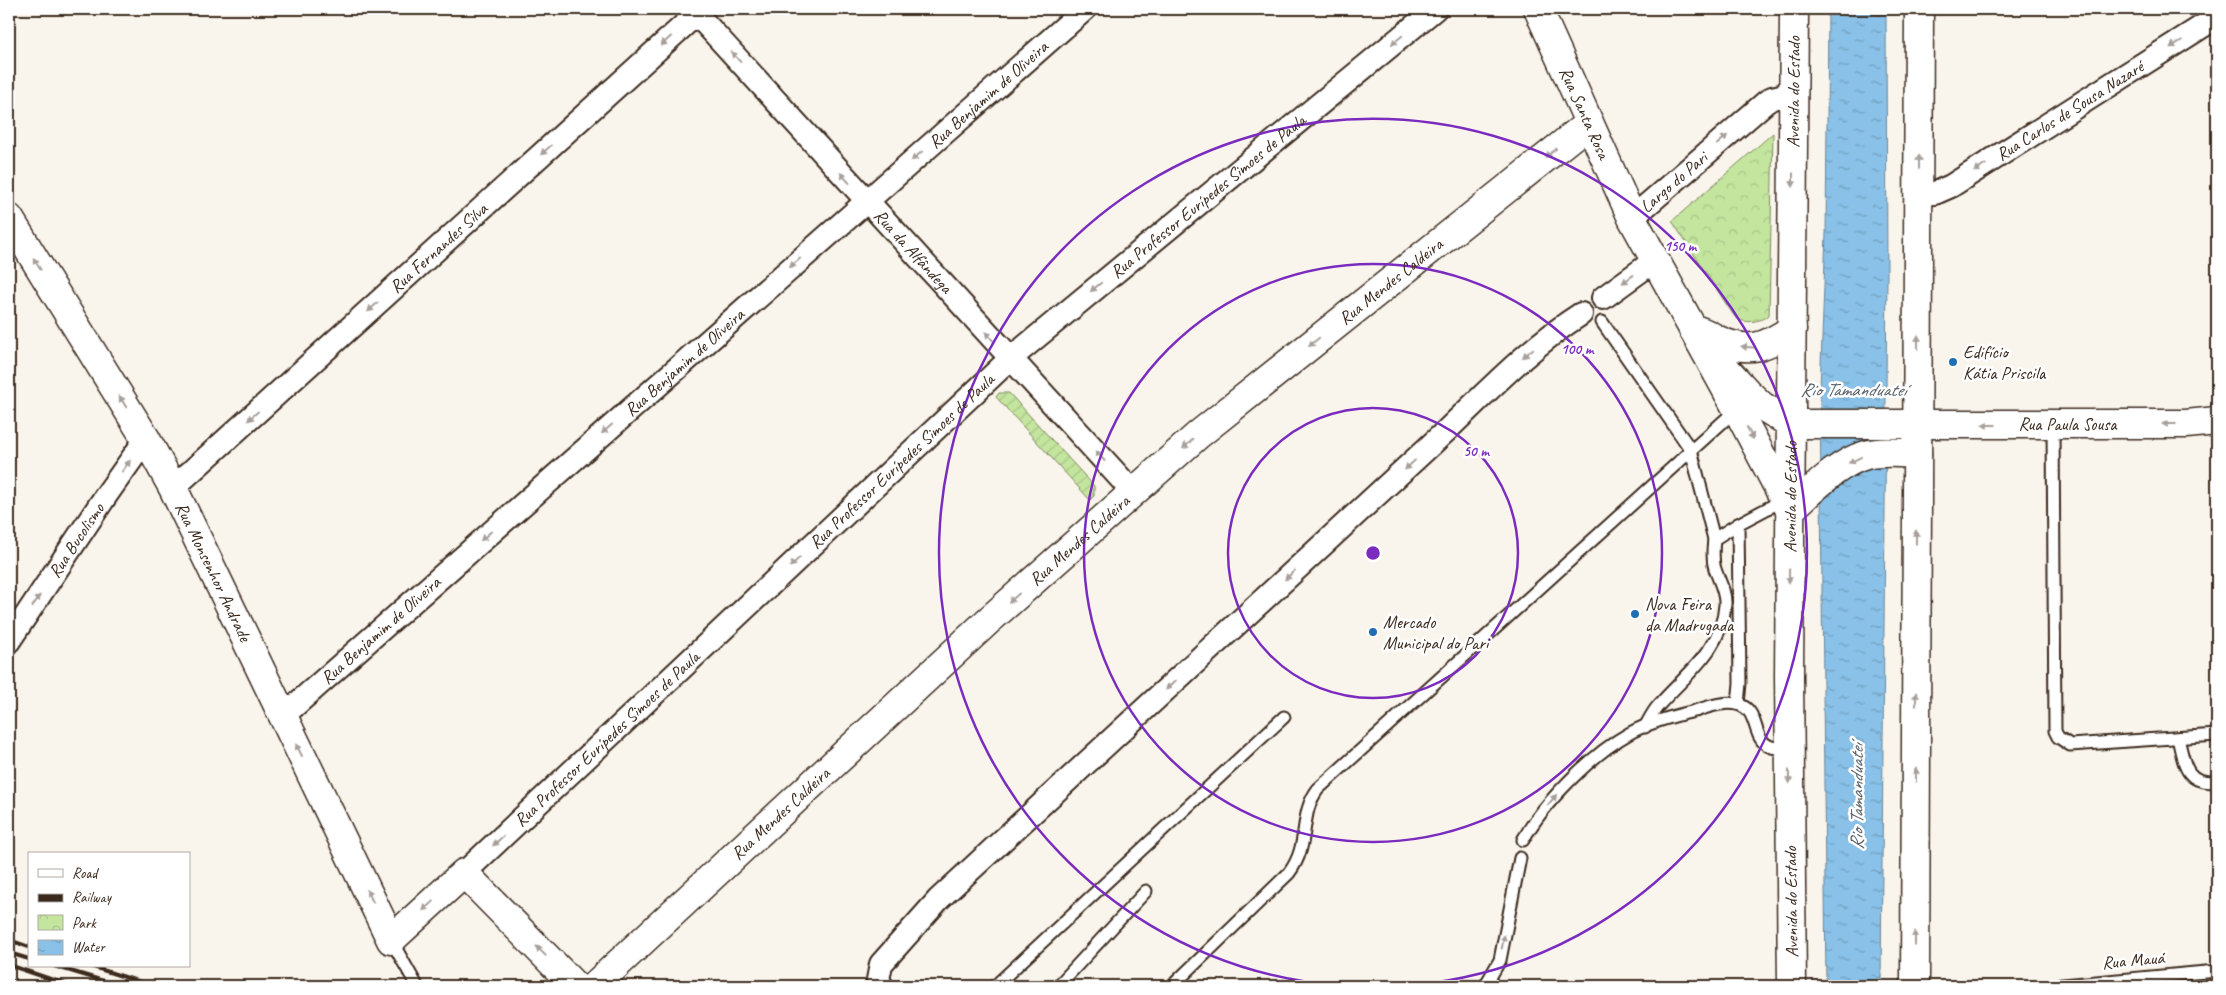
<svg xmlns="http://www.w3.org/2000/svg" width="2226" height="995" font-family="Caveat,sans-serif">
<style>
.park{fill:url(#park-crowns);stroke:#7f885e}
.garden{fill:url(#garden-furrows);stroke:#7f885e}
.water{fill:url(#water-ripples);stroke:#6a8597}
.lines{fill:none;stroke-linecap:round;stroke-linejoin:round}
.lane-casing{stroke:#3b2a1e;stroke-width:15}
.street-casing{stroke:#3b2a1e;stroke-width:26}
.secondary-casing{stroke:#3b2a1e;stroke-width:31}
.highway-casing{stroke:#3b2a1e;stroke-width:31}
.lane{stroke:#fff;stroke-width:11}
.street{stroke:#fff;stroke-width:22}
.secondary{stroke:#fff;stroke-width:28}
.highway{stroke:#fff;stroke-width:28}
.rail{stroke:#3b2a1e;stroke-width:4}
.oneway{fill:#a79f9a}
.ring{fill:none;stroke:#7b2cbf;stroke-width:2.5}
.poi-dot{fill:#1f6fb2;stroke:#fff;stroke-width:2}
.labels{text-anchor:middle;stroke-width:5;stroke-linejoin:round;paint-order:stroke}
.street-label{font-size:18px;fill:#3b2a1e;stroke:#fff}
.poi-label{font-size:18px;fill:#3b2a1e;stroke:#fff;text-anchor:start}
.water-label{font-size:19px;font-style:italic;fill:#565f65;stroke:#fff}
.centre{fill:#7b2cbf;stroke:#fff;stroke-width:2.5}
.ring-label{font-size:15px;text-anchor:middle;font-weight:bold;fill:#7b2cbf;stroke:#fff;stroke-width:5;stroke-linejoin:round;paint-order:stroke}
</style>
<defs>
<pattern id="park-crowns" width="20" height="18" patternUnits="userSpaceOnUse" patternTransform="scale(1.25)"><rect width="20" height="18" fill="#c3e59e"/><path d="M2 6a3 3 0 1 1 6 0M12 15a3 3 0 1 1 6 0" fill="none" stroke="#a8c588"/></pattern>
<pattern id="garden-furrows" width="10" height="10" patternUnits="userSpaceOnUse" patternTransform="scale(1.25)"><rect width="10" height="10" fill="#c3e59e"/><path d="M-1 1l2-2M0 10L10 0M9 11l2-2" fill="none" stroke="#a8c588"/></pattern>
<pattern id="water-ripples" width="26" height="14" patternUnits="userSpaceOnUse" patternTransform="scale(1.25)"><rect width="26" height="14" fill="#89c1e8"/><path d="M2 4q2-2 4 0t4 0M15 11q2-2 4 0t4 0" fill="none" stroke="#719dbb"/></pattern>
</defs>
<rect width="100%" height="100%" fill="#faf5ec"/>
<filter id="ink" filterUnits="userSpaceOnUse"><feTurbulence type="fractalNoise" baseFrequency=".02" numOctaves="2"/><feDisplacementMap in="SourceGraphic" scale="10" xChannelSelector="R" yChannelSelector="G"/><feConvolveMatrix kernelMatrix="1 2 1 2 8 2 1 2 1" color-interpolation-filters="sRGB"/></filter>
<g filter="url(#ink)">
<!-- park -->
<path class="park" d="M 1773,133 L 1769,315 C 1761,322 1742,325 1734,316 L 1672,221 Z"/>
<!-- garden -->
<polygon class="garden" points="999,393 1009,393 1094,486 1094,496 1090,500 996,397"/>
<!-- water -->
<polygon class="water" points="1828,9 1886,9 1887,273 1881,986 1826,986 1820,390 1826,233"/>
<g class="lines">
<defs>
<g id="lane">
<polyline points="1602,322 1691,450 1714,539"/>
<polyline points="2053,425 2055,731 2058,737 2070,745 2217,735"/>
<polyline points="1738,524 1740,683 1738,704"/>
<path d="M 1645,727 C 1649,720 1653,711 1659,705 C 1686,674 1722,650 1725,605 C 1726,592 1719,581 1715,569 C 1712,559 1713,549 1714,539 L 1738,524 L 1785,499"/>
<path d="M 2178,738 C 2184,762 2185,786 2217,781"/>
<path d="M 1523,840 C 1544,802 1592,754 1630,733 C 1650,722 1673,716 1695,711 C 1708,707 1726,700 1740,705 C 1759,711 1752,739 1769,746 C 1775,749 1783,748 1788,748"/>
<polyline points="391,940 417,986"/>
<polyline points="995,986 1284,717"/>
<polyline points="1058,986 1146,891"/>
<path d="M 1172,986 L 1289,873 C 1311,844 1298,815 1318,789 L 1737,409"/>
<polyline points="1485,986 1500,960 1520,858"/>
<polyline points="2052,986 2217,971"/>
</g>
<g id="street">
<path id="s1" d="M 692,9 L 1133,492"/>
<path id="s2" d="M 1919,194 L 1935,193 L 1951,186 L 2217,17"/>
<path id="s3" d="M 1632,218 L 1766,102 L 1772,98 L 1794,93"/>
<polyline points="1603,298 1654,261"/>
<path id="s4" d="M 173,488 L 702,9"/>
<path id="s5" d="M 9,641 L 107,494 L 146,439"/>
<path id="s6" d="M 283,716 L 1085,9"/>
<path id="s7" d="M 464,873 L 1010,359 L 1435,9"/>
<path d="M 882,986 L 878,980 L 881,964 L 939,899 L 1447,430 C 1490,389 1531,346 1581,314"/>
</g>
<g id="secondary">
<path id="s8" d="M 1538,9 L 1632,218 L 1737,409 L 1790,510"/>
<path id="s9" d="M 9,218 L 146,439 L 173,488 L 391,940 L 464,873 L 575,986"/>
<path id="s10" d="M 1693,329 L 1709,341 L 1726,369 L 1747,392 L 1762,406 L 1791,424 L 2186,424 L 2217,421"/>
<path id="s11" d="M 594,986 L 988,621 L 1198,435 L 1589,123"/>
</g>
<g id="highway">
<path d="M 1693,329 C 1704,331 1709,335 1718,340 C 1749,354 1766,347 1792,329"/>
<path d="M 1790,510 C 1812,491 1837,463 1866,455 C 1882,451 1900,453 1917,454"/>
<path id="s12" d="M 1792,986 L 1789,676 L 1794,9"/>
<polyline points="1915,986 1919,9"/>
</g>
</defs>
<!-- lane casing -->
<use href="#lane" class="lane-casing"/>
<!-- street casing -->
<use href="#street" class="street-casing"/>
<!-- secondary casing -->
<use href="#secondary" class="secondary-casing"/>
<!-- highway casing -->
<use href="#highway" class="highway-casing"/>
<!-- lane -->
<use href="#lane" class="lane"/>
<!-- street -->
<use href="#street" class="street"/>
<!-- secondary -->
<use href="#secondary" class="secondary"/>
<!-- highway -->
<use href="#highway" class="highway"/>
<!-- rail -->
<g class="rail">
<polyline points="9,940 29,947"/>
<polyline points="9,953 29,959"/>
<polyline points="9,965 71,986"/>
<polyline points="54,966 120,986"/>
<polyline points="90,966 153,986"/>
<polyline points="9,980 29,986"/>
</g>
</g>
<!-- one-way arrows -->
<defs><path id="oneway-solid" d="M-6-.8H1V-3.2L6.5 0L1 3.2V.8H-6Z" transform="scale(1.25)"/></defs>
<g class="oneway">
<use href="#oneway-solid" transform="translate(1397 40) rotate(141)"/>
<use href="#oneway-solid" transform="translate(666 41) rotate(138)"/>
<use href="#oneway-solid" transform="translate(2176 44) rotate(148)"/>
<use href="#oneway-solid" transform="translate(736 57) rotate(-132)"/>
<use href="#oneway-solid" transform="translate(1722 140) rotate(-41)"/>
<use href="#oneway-solid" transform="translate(546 150) rotate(138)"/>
<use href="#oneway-solid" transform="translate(1551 153) rotate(141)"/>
<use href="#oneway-solid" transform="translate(917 156) rotate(139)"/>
<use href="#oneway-solid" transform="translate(1919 162) rotate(-90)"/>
<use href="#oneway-solid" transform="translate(1980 168) rotate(148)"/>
<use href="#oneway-solid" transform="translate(845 178) rotate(-132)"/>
<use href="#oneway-solid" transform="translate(1793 180) rotate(90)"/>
<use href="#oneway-solid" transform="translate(795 263) rotate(139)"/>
<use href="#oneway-solid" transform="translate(37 264) rotate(-122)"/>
<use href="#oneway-solid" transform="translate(1628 279) rotate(144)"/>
<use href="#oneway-solid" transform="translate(1096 287) rotate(140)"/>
<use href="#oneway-solid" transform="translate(373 307) rotate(138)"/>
<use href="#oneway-solid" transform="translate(990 337) rotate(-132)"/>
<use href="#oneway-solid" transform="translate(1314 342) rotate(141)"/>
<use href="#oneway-solid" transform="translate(1918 342) rotate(-90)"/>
<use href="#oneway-solid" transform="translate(1748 347) rotate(-175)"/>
<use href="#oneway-solid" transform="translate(1528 353) rotate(140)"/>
<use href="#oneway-solid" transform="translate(123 402) rotate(-122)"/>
<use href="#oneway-solid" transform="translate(253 416) rotate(138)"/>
<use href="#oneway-solid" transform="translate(2169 424) rotate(180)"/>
<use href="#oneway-solid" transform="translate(1989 425) rotate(180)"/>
<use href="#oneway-solid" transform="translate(607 429) rotate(139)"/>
<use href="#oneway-solid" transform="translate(1750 433) rotate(62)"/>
<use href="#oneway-solid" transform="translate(1188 444) rotate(139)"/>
<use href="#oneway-solid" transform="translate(1100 456) rotate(-133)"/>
<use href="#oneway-solid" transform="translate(1855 460) rotate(154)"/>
<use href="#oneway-solid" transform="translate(1410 465) rotate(137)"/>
<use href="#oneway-solid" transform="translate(126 466) rotate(-54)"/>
<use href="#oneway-solid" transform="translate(486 536) rotate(139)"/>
<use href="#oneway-solid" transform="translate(1916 537) rotate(-90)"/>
<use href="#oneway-solid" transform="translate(795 562) rotate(137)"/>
<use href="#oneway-solid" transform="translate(1290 575) rotate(137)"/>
<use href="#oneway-solid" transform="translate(1789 576) rotate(91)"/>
<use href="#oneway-solid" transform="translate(1014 598) rotate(138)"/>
<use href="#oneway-solid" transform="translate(36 601) rotate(-57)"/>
<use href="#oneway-solid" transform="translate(1171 685) rotate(137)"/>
<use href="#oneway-solid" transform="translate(1916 699) rotate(-90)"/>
<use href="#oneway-solid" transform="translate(299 750) rotate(-116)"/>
<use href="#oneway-solid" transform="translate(1916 775) rotate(-90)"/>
<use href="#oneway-solid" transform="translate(1789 777) rotate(89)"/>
<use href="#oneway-solid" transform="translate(1552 800) rotate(-50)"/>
<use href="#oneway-solid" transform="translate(498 841) rotate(137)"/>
<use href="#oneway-solid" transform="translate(370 896) rotate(-116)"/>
<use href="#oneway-solid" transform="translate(428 906) rotate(137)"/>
<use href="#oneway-solid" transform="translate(1915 938) rotate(-90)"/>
<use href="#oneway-solid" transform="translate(1503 942) rotate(-79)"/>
<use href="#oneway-solid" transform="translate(541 951) rotate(-134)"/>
</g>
</g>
<!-- distance rings -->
<g class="ring">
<circle cx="1373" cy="553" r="145"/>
<circle cx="1373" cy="553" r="289"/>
<path d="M1347 986A434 434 0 1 1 1399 986"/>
</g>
<!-- markers -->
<g class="poi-dot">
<circle cx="1953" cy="362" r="5"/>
<circle cx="1635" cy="614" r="5"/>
<circle cx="1373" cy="632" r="5"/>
</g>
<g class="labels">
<!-- street labels -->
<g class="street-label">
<text dy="6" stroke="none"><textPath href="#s12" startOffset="894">Avenida do Estado</textPath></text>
<text dy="6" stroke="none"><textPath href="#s6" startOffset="940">Rua Benjamim de Oliveira</textPath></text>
<text dy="6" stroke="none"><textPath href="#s2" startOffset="174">Rua Carlos de Sousa Nazaré</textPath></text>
<text dy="6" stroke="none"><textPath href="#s8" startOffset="114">Rua Santa Rosa</textPath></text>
<text dy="6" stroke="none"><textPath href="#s3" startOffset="55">Largo do Pari</textPath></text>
<text dy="6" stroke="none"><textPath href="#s7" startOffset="1006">Rua Professor Eurípedes Simoes de Paula</textPath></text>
<text dy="6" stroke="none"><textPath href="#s4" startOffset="358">Rua Fernandes Silva</textPath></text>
<text dy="6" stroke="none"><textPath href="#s1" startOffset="328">Rua da Alfândega</textPath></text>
<text dy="6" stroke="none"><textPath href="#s11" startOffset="1064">Rua Mendes Caldeira</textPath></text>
<text dy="6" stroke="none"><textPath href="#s6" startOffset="535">Rua Benjamim de Oliveira</textPath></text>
<text dy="6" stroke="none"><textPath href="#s10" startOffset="415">Rua Paula Sousa</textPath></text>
<text dy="6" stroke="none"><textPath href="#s7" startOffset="601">Rua Professor Eurípedes Simoes de Paula</textPath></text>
<text dy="6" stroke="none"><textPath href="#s12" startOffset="489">Avenida do Estado</textPath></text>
<text dy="6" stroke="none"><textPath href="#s5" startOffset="121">Rua Bucolismo</textPath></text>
<text dy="6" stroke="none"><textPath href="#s11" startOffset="659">Rua Mendes Caldeira</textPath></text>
<text dy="6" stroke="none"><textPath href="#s9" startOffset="409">Rua Monsenhor Andrade</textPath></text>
<text dy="6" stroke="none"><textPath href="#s6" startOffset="130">Rua Benjamim de Oliveira</textPath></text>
<text dy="6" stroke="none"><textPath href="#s7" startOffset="196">Rua Professor Eurípedes Simoes de Paula</textPath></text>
<text dy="6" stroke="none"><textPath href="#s11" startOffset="254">Rua Mendes Caldeira</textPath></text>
<text transform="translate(1791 902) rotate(-91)" y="6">Avenida do Estado</text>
<text transform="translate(2133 960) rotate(-5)" y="6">Rua Mauá</text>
</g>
<!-- poi labels -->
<g class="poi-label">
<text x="1963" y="358">Edifício<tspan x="1963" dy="21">Kátia Priscila</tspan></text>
<text x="1645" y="610">Nova Feira<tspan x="1645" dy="21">da Madrugada</tspan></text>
<text x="1383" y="628">Mercado<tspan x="1383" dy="21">Municipal do Pari</tspan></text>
</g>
<!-- water labels -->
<g class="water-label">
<text x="1853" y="396">Rio Tamanduateí</text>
<text transform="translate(1856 797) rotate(-90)" y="7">Rio Tamanduateí</text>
</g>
</g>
<circle cx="1373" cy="553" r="8" class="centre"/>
<g class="ring-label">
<text x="1680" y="251">150 m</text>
<text x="1577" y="354">100 m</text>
<text x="1476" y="456">50 m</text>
</g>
<!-- margin -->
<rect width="2226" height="995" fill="none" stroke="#fff" stroke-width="30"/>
<rect x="15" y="15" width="2196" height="965" fill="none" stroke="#3b2a1e" stroke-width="2" filter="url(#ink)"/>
<!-- legend -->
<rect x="28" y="852" width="162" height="115" fill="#ffffff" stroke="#b1aaa5"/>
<rect x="38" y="869" width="25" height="8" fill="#ffffff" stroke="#b1aaa5"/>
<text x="72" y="878" font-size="15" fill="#3b2a1e">Road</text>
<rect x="38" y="894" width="25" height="8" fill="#3b2a1e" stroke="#b1aaa5"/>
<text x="72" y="902" font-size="15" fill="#3b2a1e">Railway</text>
<rect x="38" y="915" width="25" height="15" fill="url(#park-crowns)" stroke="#b1aaa5"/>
<text x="72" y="928" font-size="15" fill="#3b2a1e">Park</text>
<rect x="38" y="940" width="25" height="15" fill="url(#water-ripples)" stroke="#b1aaa5"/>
<text x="72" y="952" font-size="15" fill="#3b2a1e">Water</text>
</svg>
